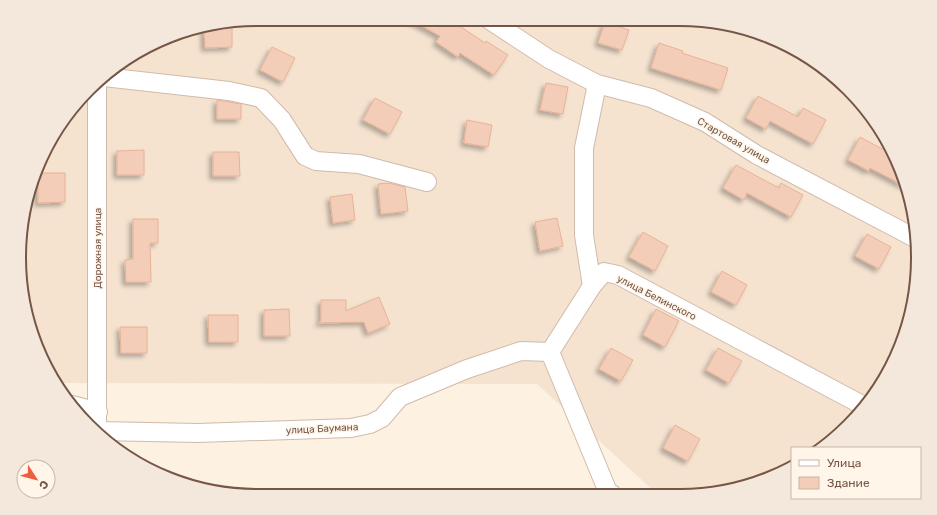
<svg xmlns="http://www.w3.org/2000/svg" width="937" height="515" font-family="Rubik,sans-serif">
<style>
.residential{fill:#f5e3d0}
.building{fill:#f4cdb8;stroke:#e8b297;filter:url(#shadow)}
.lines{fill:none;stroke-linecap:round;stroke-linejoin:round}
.minor-casing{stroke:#d1baab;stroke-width:20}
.minor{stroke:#fff;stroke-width:18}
.labels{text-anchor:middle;stroke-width:3;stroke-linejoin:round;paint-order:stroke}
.street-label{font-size:10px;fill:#765647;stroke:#fff5e9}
.rim{fill:none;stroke:#765647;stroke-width:2}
</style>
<defs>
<filter id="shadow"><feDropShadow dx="-3.5" dy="3.5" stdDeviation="2" flood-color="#0004"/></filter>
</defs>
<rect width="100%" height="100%" fill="#fdf1e2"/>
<!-- residential -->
<polygon class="residential" points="258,19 695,19 741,27 799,51 869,112 910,196 916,288 886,377 848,426 821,448 792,448 792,466 756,483 710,494 657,494 537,384 59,383 37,349 20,273 27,196 59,125 112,68 181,32"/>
<!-- building -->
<g class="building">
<polygon points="409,19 449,19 485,43 486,41 508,55 494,75 460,53 458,57 436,42 440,36"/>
<polygon points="605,22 629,30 622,50 598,43"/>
<polygon points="232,23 232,47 205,48 204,28"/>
<polygon points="659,43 683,51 682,53 728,68 721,90 651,68"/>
<polygon points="272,47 295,58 283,82 260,70"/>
<polygon points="546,83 568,87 563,114 540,110"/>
<polygon points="758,96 798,117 803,108 826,120 813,144 770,121 766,129 746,118"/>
<polygon points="375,98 402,112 390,134 363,120"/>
<polygon points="217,100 241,104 241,119 217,119"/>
<polygon points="467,120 492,125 488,147 464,143"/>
<polygon points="860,137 888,152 905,186 870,168 869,171 848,160"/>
<polygon points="144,150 144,175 117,175 117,151"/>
<polygon points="213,152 239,152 240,176 213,176"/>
<polygon points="736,165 779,188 781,183 803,195 791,217 747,193 744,200 723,188"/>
<polygon points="38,173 65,173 65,202 38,203"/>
<polygon points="389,183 405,187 408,211 381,214 378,184"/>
<polygon points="352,194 355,220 333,223 330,197"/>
<polygon points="557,218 563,246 540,251 535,222"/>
<polygon points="133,219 158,219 158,243 150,243 151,282 126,282 125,260 133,259"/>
<polygon points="643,232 668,246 655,271 629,257"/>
<polygon points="867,234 891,247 879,269 855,256"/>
<polygon points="722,271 747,285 736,305 711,292"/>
<polygon points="379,297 390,324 368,333 364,322 318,323 321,321 321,300 346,300 346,311"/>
<polygon points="289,309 290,336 264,336 264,310"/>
<polygon points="656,309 679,321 665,347 643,335"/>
<polygon points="208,315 238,315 238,342 209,342"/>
<polygon points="120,327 147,327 147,353 121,353"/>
<polygon points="611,348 633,360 621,381 599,369"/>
<polygon points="718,348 742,361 729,383 706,370"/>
<polygon points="675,425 700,439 688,461 663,448"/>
</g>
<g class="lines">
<defs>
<g id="minor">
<polyline points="488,19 549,59 597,84 651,98 705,122 757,155 913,237"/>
<polyline points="104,77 229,91 261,98 282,120 305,156 316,161 359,164 427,182"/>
<polyline points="597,84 584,148 584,235 592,286 604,272 618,275 864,406"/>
<polyline points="97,85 97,430"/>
<polyline points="592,286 550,352 608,492 612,494"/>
<polyline points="72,405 98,412"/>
<polyline points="98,431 198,433 351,428 370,424 382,418 400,397 467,369 521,351 550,352"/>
</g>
</defs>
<!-- minor casing -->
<use href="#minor" class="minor-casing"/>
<!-- minor -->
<use href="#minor" class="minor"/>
</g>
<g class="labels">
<!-- street labels -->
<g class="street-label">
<text transform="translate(734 140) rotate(30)" y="4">Стартовая улица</text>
<text transform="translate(97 248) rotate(-90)" y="4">Дорожная улица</text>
<text transform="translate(657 297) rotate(27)" y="4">улица Белинского</text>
<text transform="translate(322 428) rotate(-3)" y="4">улица Баумана</text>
</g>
</g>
<!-- crop -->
<path d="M0 0H937V515H0ZM257 26H680A231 231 0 0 1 911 257V258A231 231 0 0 1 680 489H257A231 231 0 0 1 26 258V257A231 231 0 0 1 257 26Z" fill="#f4e8dc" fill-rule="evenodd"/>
<path class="rim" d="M257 26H680A231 231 0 0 1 911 257V258A231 231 0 0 1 680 489H257A231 231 0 0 1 26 258V257A231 231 0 0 1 257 26Z"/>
<!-- legend -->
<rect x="791" y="447" width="130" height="52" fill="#fff5e9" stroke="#c8b5a8"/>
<rect x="799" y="460" width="20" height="6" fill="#ffffff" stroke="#c8b5a8"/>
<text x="827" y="467" font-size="12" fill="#765647">Улица</text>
<rect x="799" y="477" width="20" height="12" fill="#f4cdb8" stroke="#c8b5a8"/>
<text x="827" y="487" font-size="12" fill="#765647">Здание</text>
<!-- north arrow -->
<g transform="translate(36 479) rotate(126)"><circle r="19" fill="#fff5e9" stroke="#c8b5a8"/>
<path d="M0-3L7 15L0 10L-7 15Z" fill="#ee5e40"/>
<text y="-6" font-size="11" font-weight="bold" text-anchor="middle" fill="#765647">С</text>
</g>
</svg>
